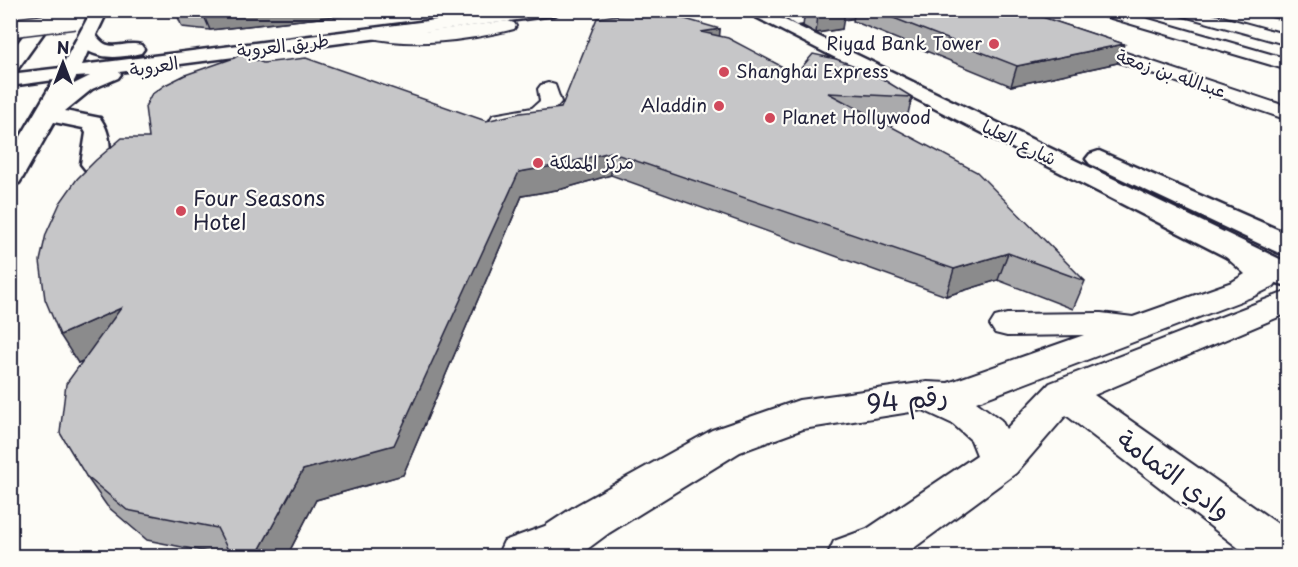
<svg xmlns="http://www.w3.org/2000/svg" width="1298" height="567" font-family="'Playpen Sans','Playpen Sans Arabic',sans-serif">
<style>
.lines{fill:none;stroke-linecap:round;stroke-linejoin:round}
.minor-casing{stroke:#22223b;stroke-width:4}
.major-casing{stroke:#22223b;stroke-width:5}
.highway-casing{stroke:#22223b;stroke-width:5}
.minor{fill:#fdfcf7;fill-rule:evenodd}
.major{fill:#fdfcf7;fill-rule:evenodd}
.highway{fill:#fdfcf7;fill-rule:evenodd}
.major-bridge-casing{stroke:#22223b;stroke-width:20;stroke-linecap:butt}
.major-bridge{stroke:#fdfcf7;stroke-width:17}
.wall{fill:#aaaaac;stroke:#22223b;stroke-width:1.5}
.shaded-wall{fill:#8b8b8c;stroke:#22223b;stroke-width:1.5}
.building{fill:#c6c6c8;stroke:#22223b;stroke-width:1.5}
.poi-dot{fill:#d1495b;stroke:#fdfcf7;stroke-width:2}
.labels{text-anchor:middle;stroke-width:4.5;stroke-linejoin:round;paint-order:stroke}
.far-poi-label{font-size:18px;fill:#22223b;stroke:#fdfcf7;text-anchor:start}
.far-street-label{font-size:18px;fill:#22223b;stroke:#fdfcf7}
.poi-label{font-size:21px;fill:#22223b;stroke:#fdfcf7;text-anchor:start}
.near-street-label{font-size:26px;fill:#22223b;stroke:#fdfcf7}
</style>
<rect width="100%" height="100%" fill="#fdfcf7"/>
<filter id="ink" filterUnits="userSpaceOnUse"><feTurbulence type="fractalNoise" baseFrequency=".0167" numOctaves="2"/><feDisplacementMap in="SourceGraphic" scale="12" xChannelSelector="R" yChannelSelector="G"/><feConvolveMatrix kernelMatrix="1 2 1 2 8 2 1 2 1" color-interpolation-filters="sRGB"/></filter>
<g filter="url(#ink)">
<g class="lines">
<defs>
<g id="minor">
<polygon points="833,10 879,10 872,15 796,25 788,20 796,15"/>
<polygon points="1092,10 1117,10 1288,59 1288,70 1094,13"/>
<polygon points="1171,10 1197,10 1288,35 1288,45 1173,13"/>
<polygon points="1256,10 1288,11 1288,20 1258,13"/>
<path d="M 508,21 L 514,23 L 516,26 L 514,29 C 470,40 412,48 368,37 L 366,34 L 374,29 L 422,32 Z"/>
<polygon points="1078,37 1288,107 1288,120 1072,46 1070,42 1072,38"/>
<polygon points="548,83 555,85 561,102 547,118 501,126 493,125 490,120 493,115 532,108 540,101 538,89 541,85"/>
<path d="M 1231,239 C 1251,244 1270,261 1279,279 L 1274,286 L 1254,296 L 976,402 L 1001,420 L 1006,429 L 1050,383 L 1288,291 L 1288,313 L 1094,395 L 1288,531 L 1288,556 L 1249,556 L 1066,415 L 1016,473 L 903,556 L 827,556 L 834,541 L 867,529 L 977,455 L 971,440 L 953,424 L 923,410 L 803,429 L 740,452 L 609,533 L 578,556 L 497,556 L 504,541 L 545,526 L 577,505 L 712,430 L 799,400 L 927,382 L 948,383 L 1084,335 L 1007,336 L 995,333 L 990,325 L 995,317 L 1007,314 L 1101,313 L 1133,317 L 1232,282 L 1245,274 L 1216,248 L 1221,242 Z"/>
</g>
<g id="major">
<path d="M 92,10 L 108,10 L 96,35 C 109,55 122,40 141,45 L 144,49 L 141,53 C 124,57 105,60 88,51 L 82,65 L 514,10 L 563,10 L 555,15 L 119,72 L 121,74 L 118,78 L 92,89 L 65,111 L 100,118 C 110,132 114,154 103,169 L 94,172 L 85,169 L 81,164 L 86,133 L 83,128 L 54,122 L 23,177 L 19,183 L 10,185 L 10,155 L 54,80 L 10,86 L 10,74 L 61,68 ZM 90,76 L 72,85 L 76,77 Z"/>
<polygon points="742,10 764,10 1288,263 1288,286 1277,283"/>
<polygon points="1099,151 1288,234 1288,255 1277,252 1090,164 1086,159 1090,154"/>
</g>
<polygon id="highway" points="43,10 60,10 17,70 10,72 10,53"/>
</defs>
<!-- minor casing -->
<use href="#minor" class="minor-casing"/>
<!-- major casing -->
<use href="#major" class="major-casing"/>
<!-- highway casing -->
<use href="#highway" class="highway-casing"/>
<!-- minor -->
<use href="#minor" class="minor"/>
<!-- major -->
<use href="#major" class="major"/>
<!-- highway -->
<use href="#highway" class="highway"/>
<defs>
<polyline id="major-bridge" points="10,28 75,20"/>
</defs>
<!-- major-bridge casing -->
<use href="#major-bridge" class="major-bridge-casing"/>
<!-- major-bridge -->
<use href="#major-bridge" class="major-bridge"/>
</g>
<!-- wall -->
<g class="wall">
<polygon points="177,10 364,10 355,14 210,30 182,27 176,12"/>
<polygon points="737,10 746,10 745,14"/>
<polygon points="770,10 803,10 802,12 787,18"/>
<polygon points="805,10 842,10 842,29 816,33 803,26"/>
<polygon points="855,10 1021,10 1124,44 1117,63 1011,86 853,21"/>
<polygon points="720,29 719,36 796,74 912,97 907,118 872,117 1085,281 1073,309 998,280 946,296 611,175 562,189 522,196 403,475 316,500 287,556 227,556 147,540 107,506 86,476 83,361 78,363 149,138 263,63 486,121 561,108"/>
</g>
<!-- shaded-wall -->
<g class="shaded-wall">
<polygon points="255,10 364,10 355,14 210,30 204,16"/>
<polygon points="787,10 803,10 802,12 787,18"/>
<polygon points="845,12 842,29 816,33 818,15"/>
<polygon points="720,29 719,47 701,32"/>
<polygon points="1124,44 1117,63 1011,86 1017,66"/>
<polygon points="610,152 611,175 562,189 522,196 403,475 316,500 287,556 256,556 303,470 519,172"/>
<polygon points="1008,253 998,280 946,296 954,269"/>
<polygon points="121,308 137,336 78,363 60,335"/>
</g>
<!-- building -->
<g class="building">
<polygon points="177,10 255,10 204,16 176,12"/>
<polygon points="626,10 654,10 720,29 701,32 728,38 796,74 813,54 836,59 871,72 912,97 828,93 977,172 1085,281 1008,253 954,269 610,152 560,165 519,172 394,445 303,470 256,556 231,556 217,528 127,510 86,476 60,433 66,384 121,308 60,335 45,299 40,261 46,234 60,203 77,179 96,160 122,138 149,138 145,107 151,95 165,85 185,75 234,58 241,54 263,63 306,58 486,121 520,113 561,108 597,18 625,14"/>
<polygon points="807,10 842,10 845,12 818,15"/>
<polygon points="873,10 1021,10 1124,44 1017,66"/>
</g>
</g>
<!-- markers -->
<g class="poi-dot">
<circle cx="994" cy="44" r="6"/>
<circle cx="724" cy="72" r="6"/>
<circle cx="719" cy="106" r="6"/>
<circle cx="770" cy="118" r="6"/>
<circle cx="538" cy="163" r="6"/>
<circle cx="181" cy="211" r="6"/>
</g>
<g class="labels">
<!-- far-poi labels -->
<g class="far-poi-label">
<text x="982" y="50" text-anchor="end">Riyad Bank Tower</text>
<text x="736" y="78">Shanghai Express</text>
<text x="707" y="112" text-anchor="end">Aladdin</text>
<text x="782" y="124">Planet Hollywood</text>
<text x="550" y="169">مركز المملكة</text>
</g>
<!-- far-street labels -->
<g class="far-street-label">
<text transform="translate(283 46) rotate(-7)" y="6">طريق العروبة</text>
<text transform="translate(154 67) rotate(-9)" y="6">العروبة</text>
<text transform="translate(1171 74) rotate(19)" y="6">عبدالله بن زمعة</text>
<text transform="translate(1019 143) rotate(26)" y="6">شارع العليا</text>
</g>
<!-- poi labels -->
<g class="poi-label">
<text x="193" y="206">Four Seasons<tspan x="193" dy="24">Hotel</tspan></text>
</g>
<!-- near-street labels -->
<g class="near-street-label">
<text transform="translate(907 400) rotate(-7)" y="9">رقم 94</text>
<text transform="translate(1174 475) rotate(36)" y="9">وادي الثمامة</text>
</g>
</g>
<!-- margin -->
<rect width="1298" height="567" fill="none" stroke="#fdfcf7" stroke-width="36"/>
<rect x="18" y="18" width="1262" height="531" fill="none" stroke="#22223b" stroke-width="2" filter="url(#ink)"/>
<!-- north arrow -->
<g transform="translate(63 63)" stroke="#fdfcf7" stroke-width="4.5" paint-order="stroke">
<path d="M0-4.5L10 22L0 15L-10 22Z" fill="#22223b"/>
<text y="-9" font-size="16" font-weight="bold" text-anchor="middle" fill="#22223b">N</text>
</g>
</svg>
